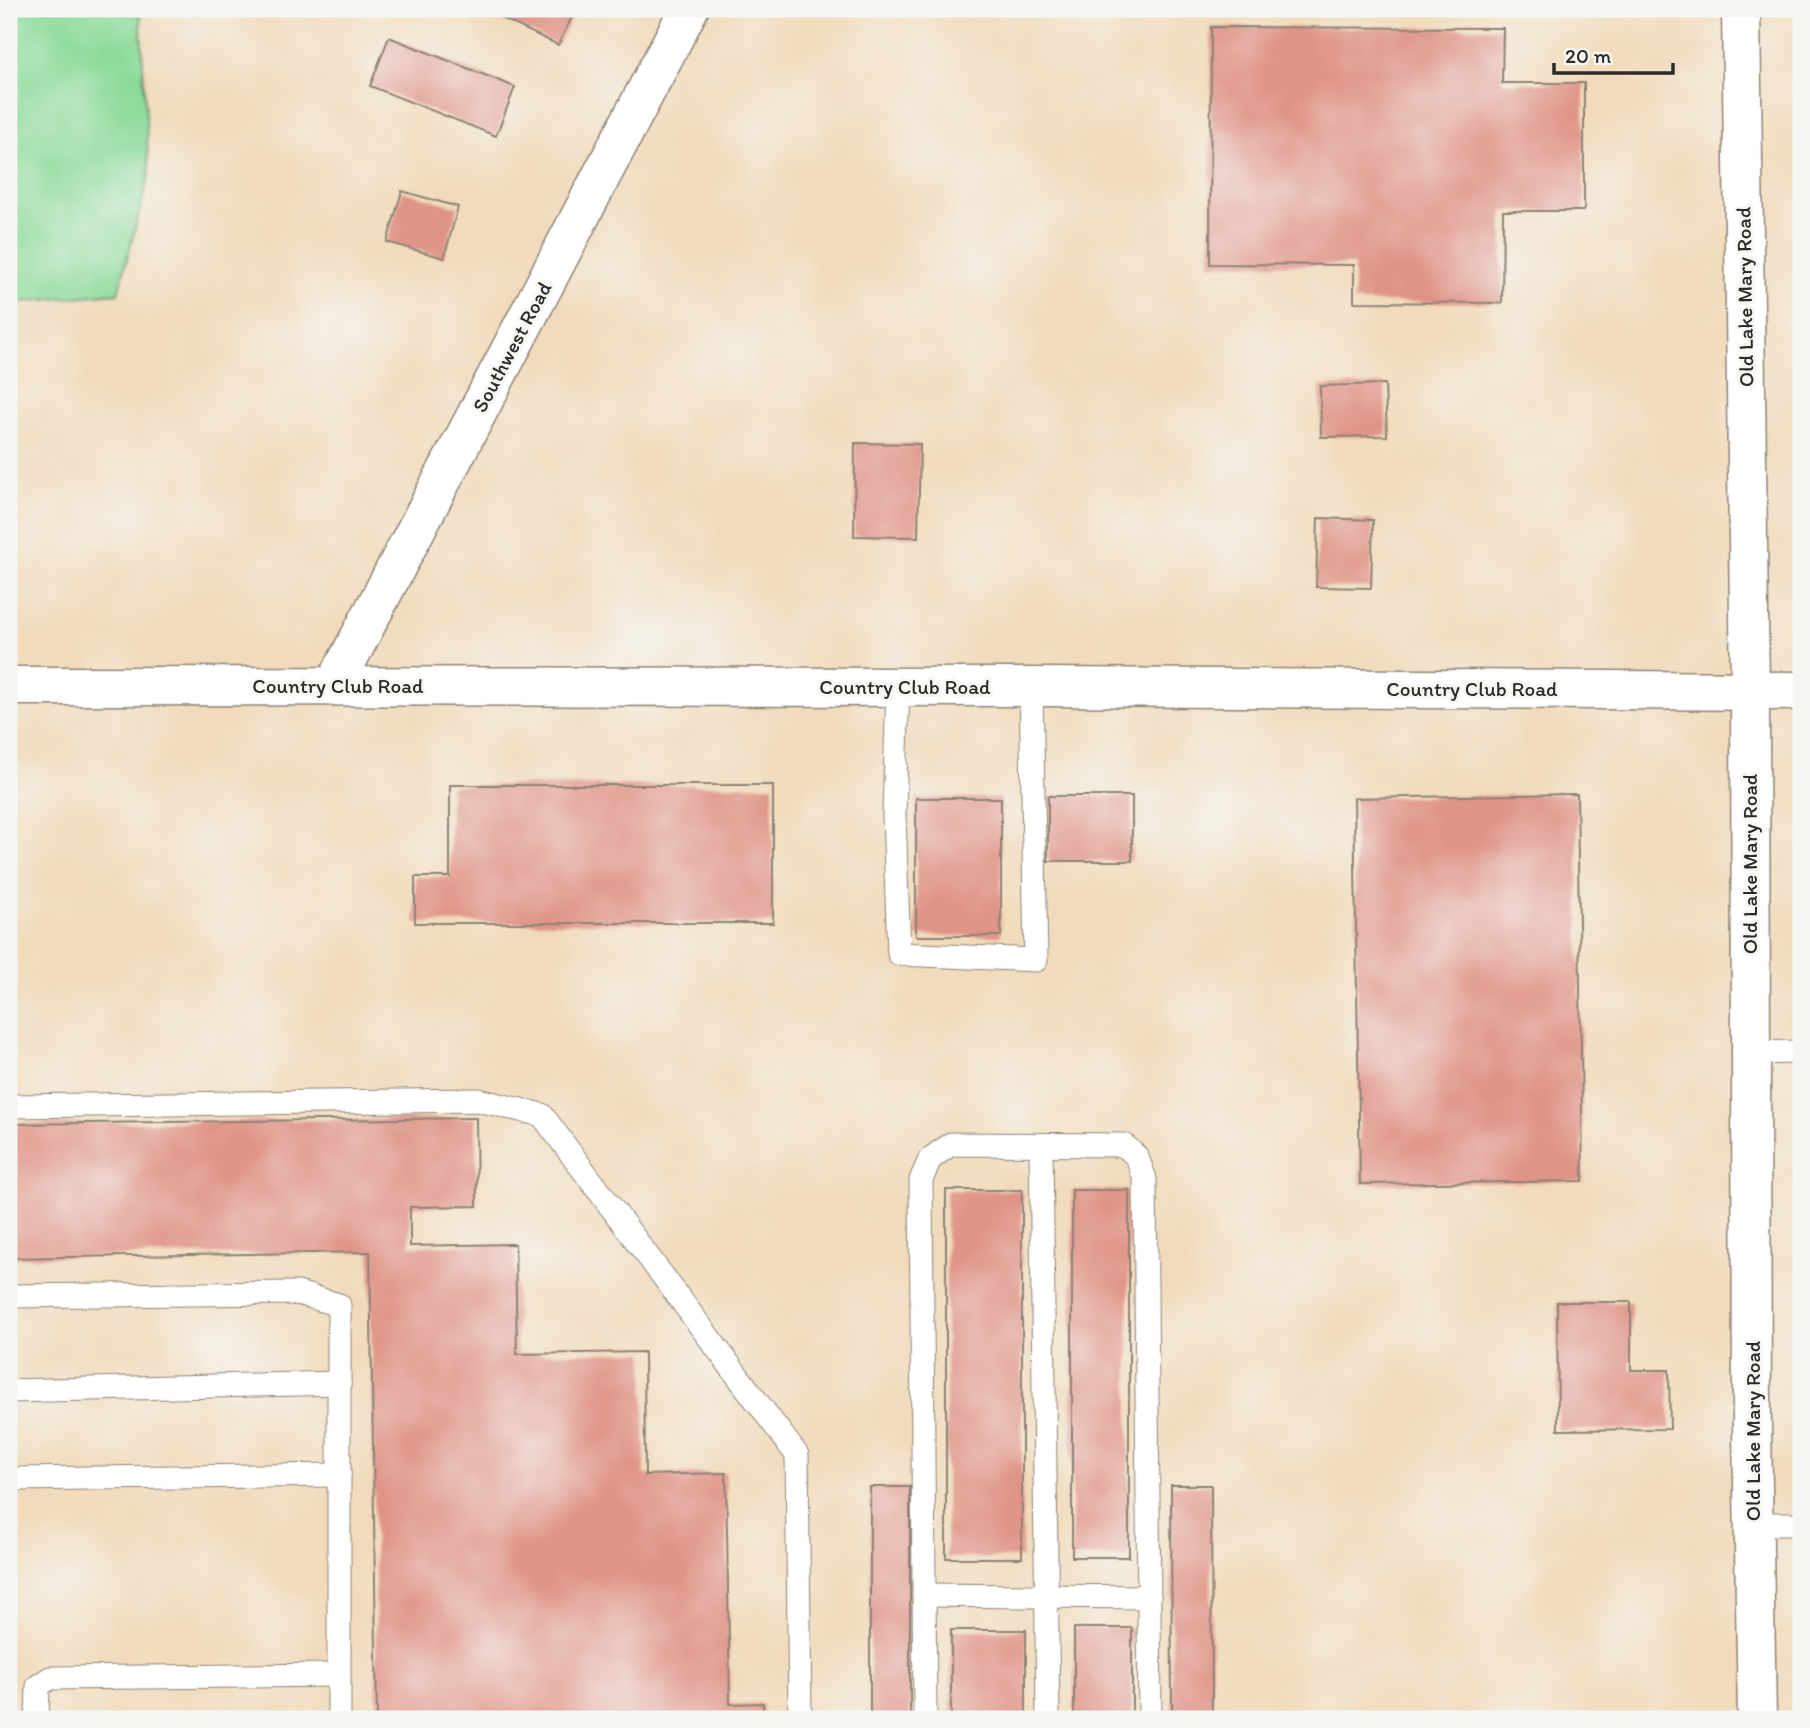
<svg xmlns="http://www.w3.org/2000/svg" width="1810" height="1728" font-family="Itim,sans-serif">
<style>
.green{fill:#8ada99;stroke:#5a8262;stroke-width:2}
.building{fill:#e09488}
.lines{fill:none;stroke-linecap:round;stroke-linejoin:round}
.lane-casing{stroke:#8e8374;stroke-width:25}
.secondary-casing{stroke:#8e8374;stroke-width:41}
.lane{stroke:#fff;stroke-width:23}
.secondary{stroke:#fff;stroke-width:38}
.labels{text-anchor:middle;stroke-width:6;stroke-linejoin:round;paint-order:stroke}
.street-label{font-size:21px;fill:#2b2b2b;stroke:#f6f6f2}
</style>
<rect width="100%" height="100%" fill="#f6f6f2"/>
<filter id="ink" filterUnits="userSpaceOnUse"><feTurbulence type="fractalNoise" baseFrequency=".0143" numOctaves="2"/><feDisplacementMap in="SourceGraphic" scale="14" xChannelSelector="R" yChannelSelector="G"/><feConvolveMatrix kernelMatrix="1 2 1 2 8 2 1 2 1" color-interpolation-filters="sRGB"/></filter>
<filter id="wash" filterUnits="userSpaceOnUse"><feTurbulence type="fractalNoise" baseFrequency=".00686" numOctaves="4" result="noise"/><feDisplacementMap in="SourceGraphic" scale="28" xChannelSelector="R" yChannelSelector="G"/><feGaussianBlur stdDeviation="1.57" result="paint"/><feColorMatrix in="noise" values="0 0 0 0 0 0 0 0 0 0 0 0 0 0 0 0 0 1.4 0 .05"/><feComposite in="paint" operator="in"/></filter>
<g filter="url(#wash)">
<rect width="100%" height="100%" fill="#f1dbbc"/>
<!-- green -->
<polygon class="green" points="9,9 140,9 149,175 118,293 9,303"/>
<g id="blocks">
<!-- building -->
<g class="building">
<polygon points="493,9 576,9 558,45 491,13"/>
<polygon points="1211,27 1503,28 1502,83 1584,83 1584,211 1503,211 1502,303 1354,302 1354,265 1210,264"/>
<polygon points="389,37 515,87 496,136 370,86"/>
<polygon points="402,191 458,207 444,258 387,242"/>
<polygon points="1385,384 1387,436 1321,437 1320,386"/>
<polygon points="855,443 920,444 918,537 854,536"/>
<polygon points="1318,518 1373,520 1371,588 1316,587"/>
<polygon points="450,785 773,785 773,923 415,923 415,877 450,877"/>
<polygon points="1577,794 1583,1181 1360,1184 1354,798"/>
<rect x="1048" y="796" width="84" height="65"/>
<rect x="916" y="798" width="85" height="138"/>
<polygon points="476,1118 477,1206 410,1207 410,1246 515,1244 517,1354 644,1352 645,1475 726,1473 730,1704 763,1703 764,1719 377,1719 370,1252 9,1258 9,1124"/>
<rect x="946" y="1190" width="76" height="368"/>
<rect x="1072" y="1190" width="57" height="367"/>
<polygon points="1557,1302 1631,1302 1631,1370 1669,1370 1670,1429 1558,1430"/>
<polygon points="1171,1485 1211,1485 1212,1719 1172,1719"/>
<rect x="870" y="1487" width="40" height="232"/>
<rect x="1074" y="1628" width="58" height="91"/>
<rect x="951" y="1630" width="75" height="89"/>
</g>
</g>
</g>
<g filter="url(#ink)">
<use href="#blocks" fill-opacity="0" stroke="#8e8374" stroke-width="2"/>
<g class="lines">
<defs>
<g id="lane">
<polyline points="898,688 894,815 899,954 1036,960 1031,687"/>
<polyline points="1751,1053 1801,1052"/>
<polyline points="9,1106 478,1100 542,1115 797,1455 800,1719"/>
<polyline points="1041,1145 1048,1719"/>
<polyline points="9,1296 298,1293 339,1305 339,1719"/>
<polyline points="9,1391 339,1383"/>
<polyline points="9,1479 339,1475"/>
<polyline points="1754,1524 1801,1524"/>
<polyline points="924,1595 1149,1597"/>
<polyline points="37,1719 38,1686 50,1678 339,1675"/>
<polyline points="925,1719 921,1180 930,1159 951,1144 1124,1145 1137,1157 1145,1179 1150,1719"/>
</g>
<g id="secondary">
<polyline points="1741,9 1750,691 1752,1428 1757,1719"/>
<polyline points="9,686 1031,687 1801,691"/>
<polyline points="334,686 689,9"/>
</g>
</defs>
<!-- lane casing -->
<use href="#lane" class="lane-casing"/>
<!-- secondary casing -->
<use href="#secondary" class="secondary-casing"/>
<!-- lane -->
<use href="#lane" class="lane"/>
<!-- secondary -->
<use href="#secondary" class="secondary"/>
</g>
</g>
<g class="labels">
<!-- street labels -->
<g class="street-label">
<text transform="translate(1745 297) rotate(-91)" y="7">Old Lake Mary Road</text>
<text transform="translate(512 347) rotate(-62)" y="7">Southwest Road</text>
<text x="338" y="693">Country Club Road</text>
<text x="905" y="694">Country Club Road</text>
<text x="1472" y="696">Country Club Road</text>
<text transform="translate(1750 864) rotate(-90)" y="7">Old Lake Mary Road</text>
<text transform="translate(1753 1431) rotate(-90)" y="7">Old Lake Mary Road</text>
</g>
</g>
<!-- margin -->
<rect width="1810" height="1728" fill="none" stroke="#f6f6f2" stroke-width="35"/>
<!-- scale -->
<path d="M1554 63v10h119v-10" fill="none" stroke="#2b2b2b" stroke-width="3.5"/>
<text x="1565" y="63" font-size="21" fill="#2b2b2b" stroke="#f6f6f2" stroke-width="5" paint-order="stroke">20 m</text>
</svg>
